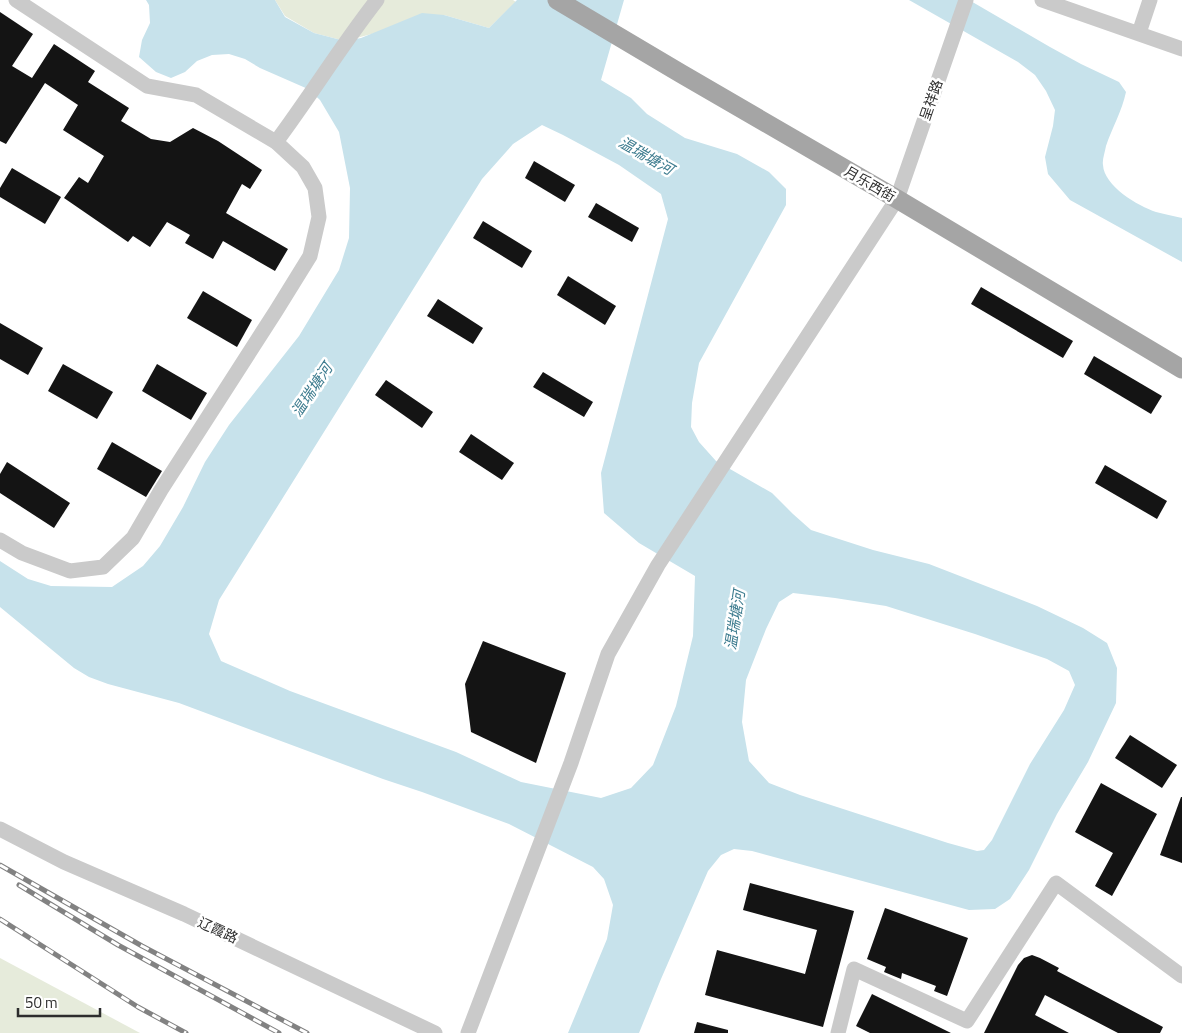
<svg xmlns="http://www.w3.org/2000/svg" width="1182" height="1033" font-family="'Titillium Web','Noto Sans SC',sans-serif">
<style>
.green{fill:#e6ebdb}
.water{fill:#c7e2eb;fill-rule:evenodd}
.building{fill:#141414}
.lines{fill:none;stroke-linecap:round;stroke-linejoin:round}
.minor{stroke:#cacaca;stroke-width:15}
.major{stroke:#a5a5a5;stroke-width:19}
.rail-casing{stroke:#828282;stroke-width:5}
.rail{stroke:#fff;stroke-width:3;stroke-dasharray:9;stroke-linecap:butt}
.labels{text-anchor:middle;stroke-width:5;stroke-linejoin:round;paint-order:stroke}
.street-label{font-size:14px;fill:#2d2d2d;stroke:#fff}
.water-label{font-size:15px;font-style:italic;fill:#3c7b8e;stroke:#fff}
</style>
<rect width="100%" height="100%" fill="#fff"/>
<!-- green -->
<g class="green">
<polygon points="275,0 513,0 516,2 489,28 444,15 345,41 314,33 285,16"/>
<polygon points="0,958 140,1033 0,1033"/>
</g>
<!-- water -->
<g class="water">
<path d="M 146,0 L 275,0 L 285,17 L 314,33 L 345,41 L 361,38 L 422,13 L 444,15 L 489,28 L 517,0 L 624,0 L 601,80 L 631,98 L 647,114 L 685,138 L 737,154 L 769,172 L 786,189 L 786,205 L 699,363 L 692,403 L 691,427 L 699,442 L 716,461 L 772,493 L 793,514 L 811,530 L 873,550 L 929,564 L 1037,606 L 1083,628 L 1107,643 L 1117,668 L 1116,703 L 1088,762 L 1057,814 L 1029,870 L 1010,899 L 995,909 L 969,910 L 752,851 L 734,849 L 721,855 L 708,871 L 661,979 L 639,1033 L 568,1033 L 607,939 L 613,905 L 604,879 L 593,867 L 509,824 L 422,792 L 383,779 L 179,703 L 108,684 L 89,677 L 74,668 L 0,607 L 0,561 L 28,579 L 51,586 L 112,587 L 143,566 L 160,546 L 183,507 L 205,462 L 229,425 L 299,336 L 339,270 L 349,238 L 350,188 L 339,132 L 320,100 L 308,89 L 260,68 L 245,59 L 229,54 L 212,55 L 197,61 L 185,72 L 171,78 L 156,72 L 139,57 L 142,40 L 150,23 L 149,5 ZM 542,125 L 563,135 L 619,165 L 661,194 L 668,219 L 601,473 L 604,513 L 639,543 L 695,576 L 693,636 L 676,706 L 653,765 L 631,788 L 601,798 L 521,782 L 456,752 L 290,691 L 221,661 L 209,634 L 219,600 L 482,179 L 513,144 ZM 793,593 L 835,598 L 886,606 L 975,634 L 1047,659 L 1069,671 L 1075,685 L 1064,710 L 1030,764 L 992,840 L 984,850 L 977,851 L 948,843 L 800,795 L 769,783 L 749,761 L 742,722 L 746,680 L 766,629 L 779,602 Z"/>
<path d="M 909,0 L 969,0 L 1050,47 L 1081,64 L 1119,82 L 1126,92 C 1122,111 1112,128 1106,146 C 1105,152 1102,160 1103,165 C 1104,186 1138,206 1156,212 C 1164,214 1173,216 1182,218 L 1182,262 L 1070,200 L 1048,174 L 1045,157 L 1053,126 L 1055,110 L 1046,91 L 1035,75 L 1018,62 Z"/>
</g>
<!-- building -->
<g class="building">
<polygon points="0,12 33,34 12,66 32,78 54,44 95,71 88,82 129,108 121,121 151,139 170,142 193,128 218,141 262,170 250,189 242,184 226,213 288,249 275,271 223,241 213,259 185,243 190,235 167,222 150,247 133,236 128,242 64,198 79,177 88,183 104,156 63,130 78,105 45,83 6,144 0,141"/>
<polygon points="534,161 575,185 565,202 525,178"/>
<polygon points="12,168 61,197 45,224 0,197 0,188"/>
<polygon points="596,203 639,228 632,242 588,217"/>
<polygon points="483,221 532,251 522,268 473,238"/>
<polygon points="568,276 616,306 605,325 557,295"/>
<polygon points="981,287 1073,341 1063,358 971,304"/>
<polygon points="203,291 252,320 237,347 187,318"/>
<polygon points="438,299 483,328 473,344 427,316"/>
<polygon points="0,323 43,348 28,375 0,359"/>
<polygon points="1094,356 1162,396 1151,414 1084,374"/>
<polygon points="63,364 113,392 97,419 48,391"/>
<polygon points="157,364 207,393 191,420 142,391"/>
<polygon points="543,372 593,402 584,417 533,387"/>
<polygon points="386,380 433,412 422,428 375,395"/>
<polygon points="471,434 514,463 502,480 459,452"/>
<polygon points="112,442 162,471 146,497 97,469"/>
<polygon points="7,462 70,503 54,528 0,493 0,474"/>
<polygon points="1105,465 1167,501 1157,519 1095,483"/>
<polygon points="483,641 566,673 536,763 471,732 465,684"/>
<polygon points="1130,735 1177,765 1162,788 1115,758"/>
<polygon points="1101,783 1157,814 1112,896 1095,886 1113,853 1075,832"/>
<polygon points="1181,797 1182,797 1182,863 1160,855"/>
<polygon points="750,883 854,911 823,1027 705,995 717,950 805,974 817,930 743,910"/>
<polygon points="885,908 968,938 947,996 934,991 936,986 902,973 901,979 884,972 886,967 867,959"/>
<polygon points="1032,955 1040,958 1059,968 1057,971 1163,1027 1160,1033 1118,1033 1045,995 1035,1015 1069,1033 984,1033 1018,965 1024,958"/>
<polygon points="872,994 951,1033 870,1033 856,1026"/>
<polygon points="697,1022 728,1030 728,1033 694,1033"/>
</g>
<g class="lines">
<!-- minor -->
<g class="minor">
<polyline points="1042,0 1182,49"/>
<polyline points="1139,33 1150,0"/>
<path d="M 276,142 C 311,95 341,46 377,0"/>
<polyline points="0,540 22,553 70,571 103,567 133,538 161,490 276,311 310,256 319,217 315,188 303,167 276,142 196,95 147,86 16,0"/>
<polyline points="0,829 64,862 184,914 435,1033"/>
<polyline points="468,1033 571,763 608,654 658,565 897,199 966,0"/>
<polyline points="838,1033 854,969 967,1021 1056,883 1182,976"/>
</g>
<!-- major -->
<polyline class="major" points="557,0 680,73 897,199 1182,369"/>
<defs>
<g id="rail">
<polyline points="0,865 142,946 307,1033"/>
<polyline points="19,885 118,945 279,1033"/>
<polyline points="0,919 138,1007 186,1033"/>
</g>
</defs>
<!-- rail casing -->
<use href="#rail" class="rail-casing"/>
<!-- rail -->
<use href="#rail" class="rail"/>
</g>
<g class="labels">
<!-- street labels -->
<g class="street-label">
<text transform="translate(931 100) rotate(-71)" y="5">呈祥路</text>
<text transform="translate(870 184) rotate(30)" y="5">月乐西街</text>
<text transform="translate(218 930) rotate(25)" y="5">辽霞路</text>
</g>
<!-- water labels -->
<g class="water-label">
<text transform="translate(646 156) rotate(30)" y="5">温瑞塘河</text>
<text transform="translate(312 390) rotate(-56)" y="5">温瑞塘河</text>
<text transform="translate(735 620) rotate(-81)" y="5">温瑞塘河</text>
</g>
</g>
<!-- scale -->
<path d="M18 1008v8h82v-8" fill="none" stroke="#2d2d2d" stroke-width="2.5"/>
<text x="25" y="1008" font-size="15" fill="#2d2d2d" stroke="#ffffff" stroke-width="4" paint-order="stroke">50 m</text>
</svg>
